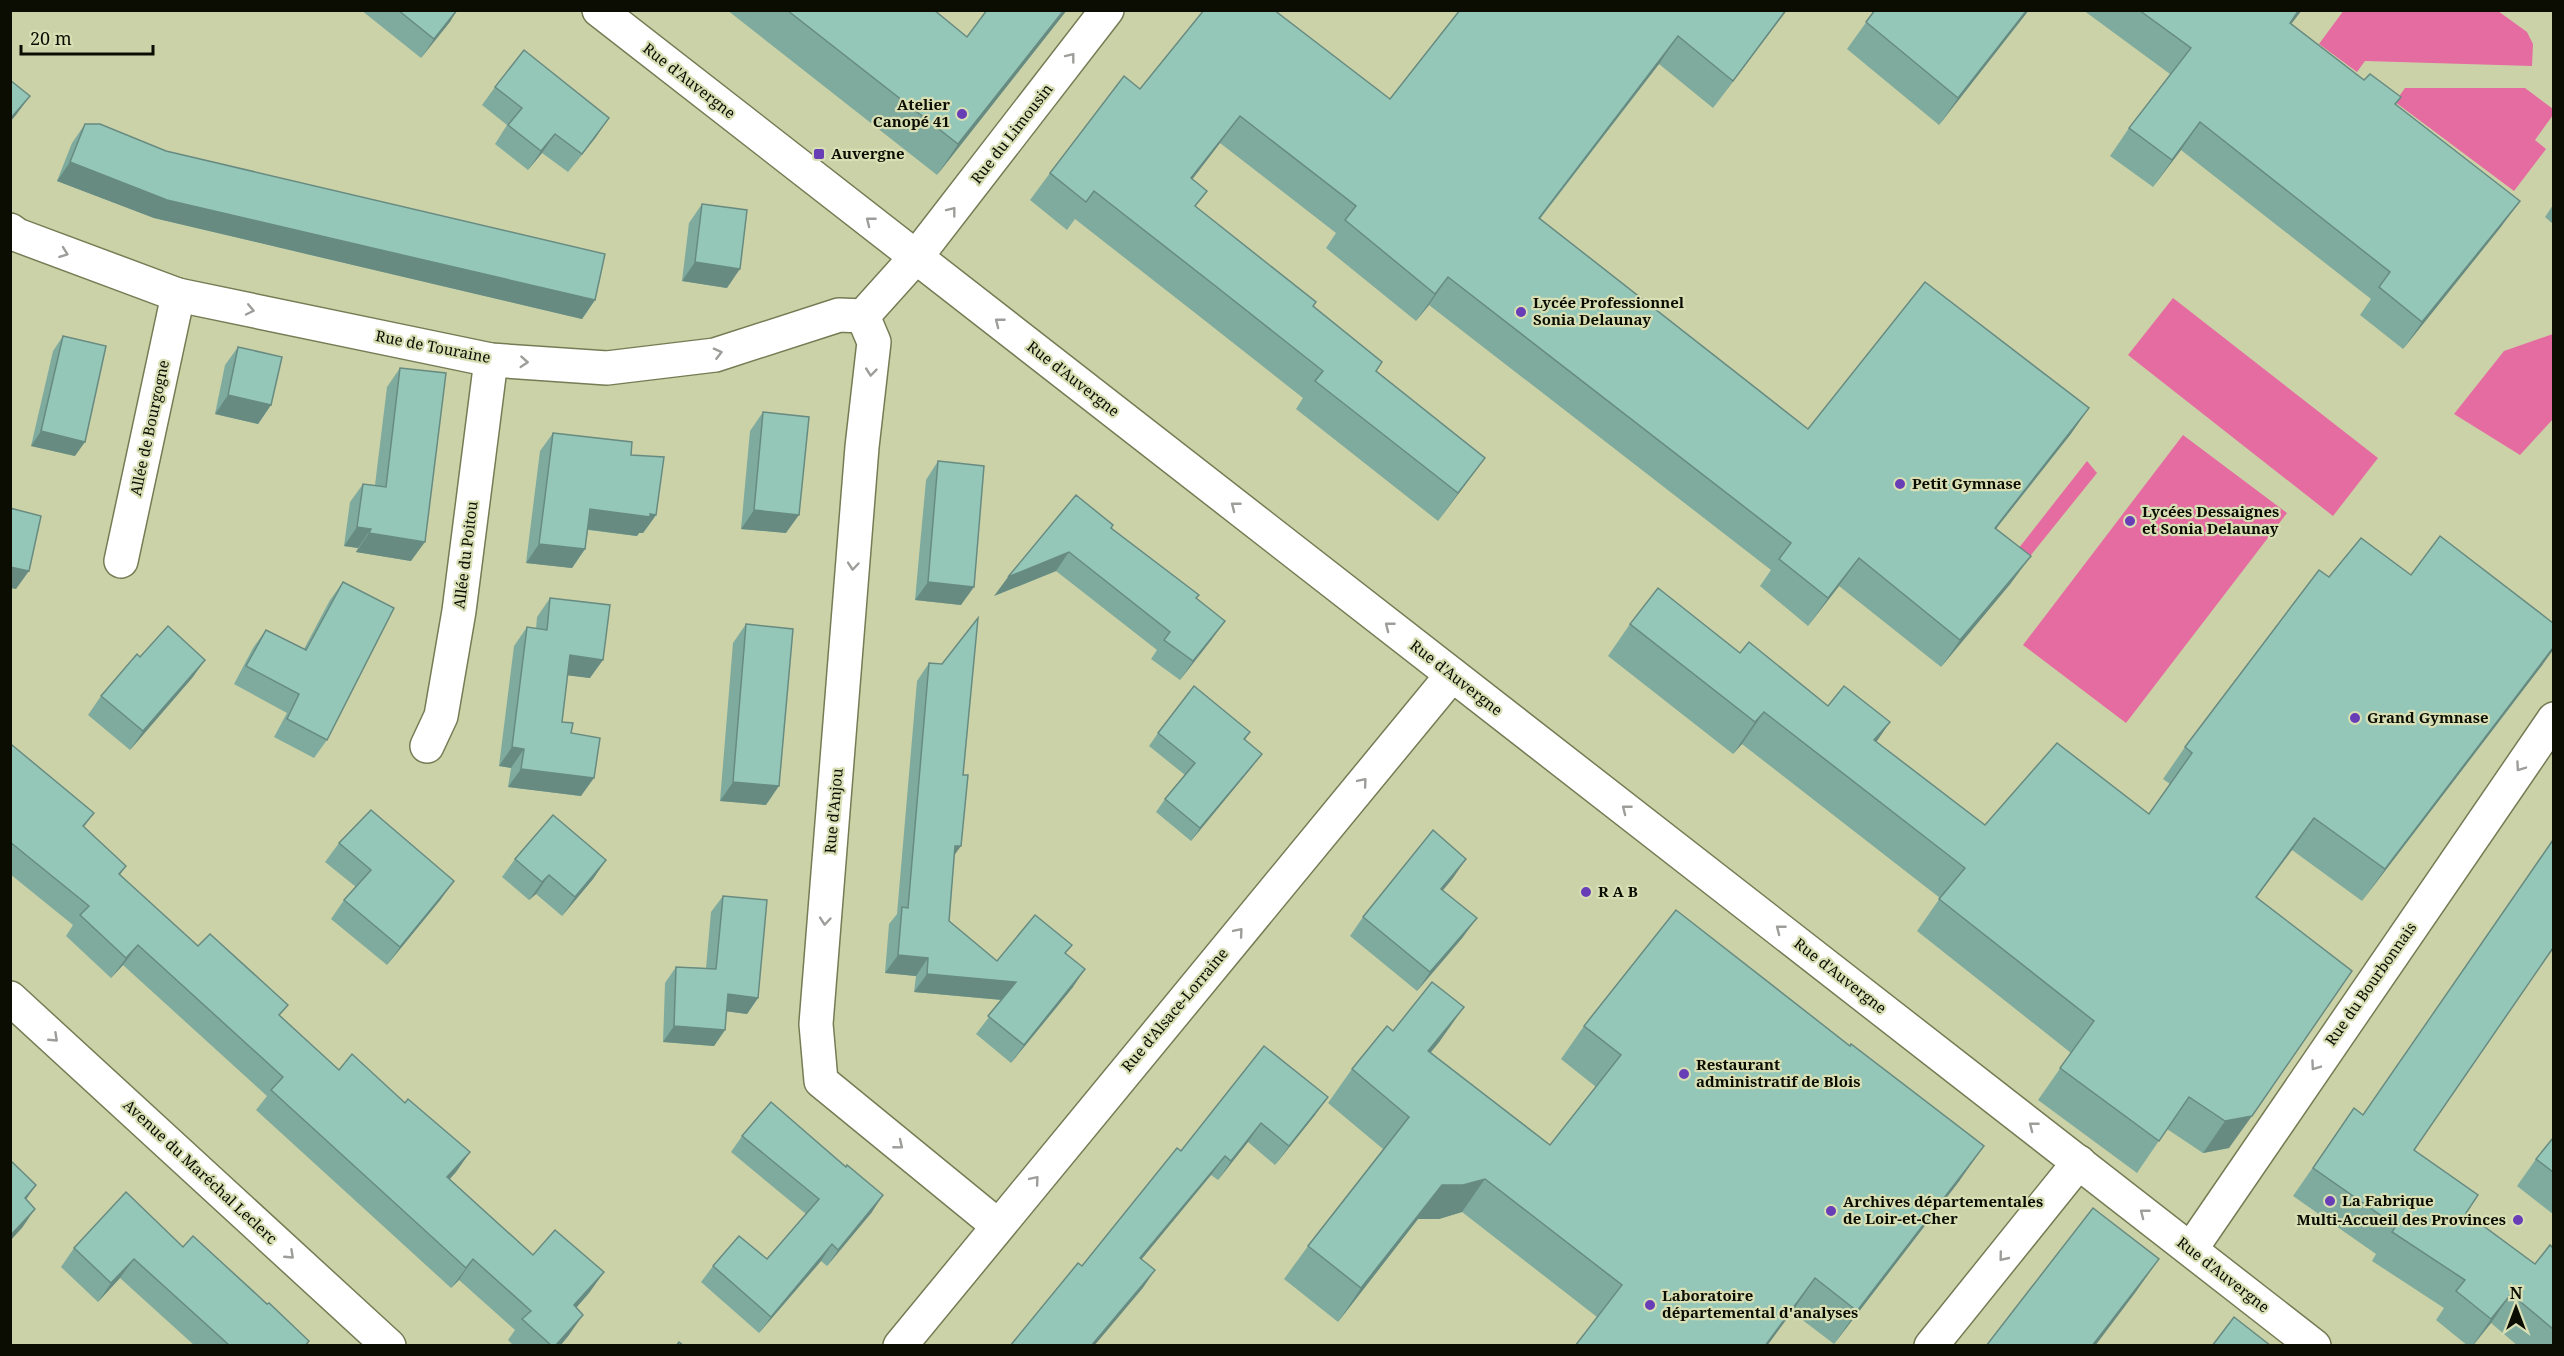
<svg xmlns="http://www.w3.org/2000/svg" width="2564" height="1356" font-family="'Noto Serif',serif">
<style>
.green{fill:#e56ca1}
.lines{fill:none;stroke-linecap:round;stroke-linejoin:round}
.minor-casing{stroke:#767b54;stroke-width:36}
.secondary-casing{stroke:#767b54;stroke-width:36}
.minor{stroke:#fff;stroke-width:33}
.secondary{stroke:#fff;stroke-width:33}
.wall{fill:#7fab9e}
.shaded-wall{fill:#688b81}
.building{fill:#94c7b8;stroke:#688b81;stroke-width:1.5}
.oneway{stroke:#9d9e9a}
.poi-dot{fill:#683eb6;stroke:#d9dfb4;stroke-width:2}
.labels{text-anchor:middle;stroke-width:4.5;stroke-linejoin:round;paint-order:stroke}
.street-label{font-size:15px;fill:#0b0d02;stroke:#d9dfb4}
.poi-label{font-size:15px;font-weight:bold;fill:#0b0d02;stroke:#d9dfb4;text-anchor:start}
</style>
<rect width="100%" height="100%" fill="#ccd2a8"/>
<!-- green -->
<g class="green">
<polygon points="2344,10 2498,11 2527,32 2533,44 2532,66 2365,61 2357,72 2319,44"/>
<polygon points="2405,88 2525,88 2553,109 2553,115 2535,140 2546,149 2514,191 2395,102"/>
<polygon points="2173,298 2378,458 2333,516 2128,355"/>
<polygon points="2553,334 2553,419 2520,455 2454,414 2504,351"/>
<polygon points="2183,435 2287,513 2126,723 2023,645"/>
<polygon points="2087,461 2097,473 2018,571 2011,558"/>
</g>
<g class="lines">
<defs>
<g id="minor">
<polyline points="10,230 17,235 178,295 491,360 607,368 715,355 839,315 863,316"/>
<polyline points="863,316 874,342 862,447 816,1024 821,1081 997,1225"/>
<polyline points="863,316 916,257 1107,10"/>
<polyline points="121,561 178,295"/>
<polyline points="427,746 441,716 459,611 491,360"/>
<polyline points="2191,1249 2554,719"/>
<polyline points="900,1346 1452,675"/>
<polyline points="1931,1346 2079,1162"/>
</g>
<g id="secondary">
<polyline points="599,10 2314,1346"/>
<polyline points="10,998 389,1346"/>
</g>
</defs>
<!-- minor casing -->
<use href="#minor" class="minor-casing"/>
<!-- secondary casing -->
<use href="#secondary" class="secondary-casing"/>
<!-- minor -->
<use href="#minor" class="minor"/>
<!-- secondary -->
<use href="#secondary" class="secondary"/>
</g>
<!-- wall -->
<g class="wall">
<polygon points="361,10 458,10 421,58"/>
<polygon points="727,10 934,10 967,37 987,10 1067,10 937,175"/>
<polygon points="1460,10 1787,10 1713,108 1659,64 1540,219 1808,429 2089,408 2070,435 1996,529 2011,583 1941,667 1839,586 1808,626 1760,586 1771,570 1429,305 1416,321 1326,248 1336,233 1220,143 1192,179 1196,207 1313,306 1376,372 1465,485 1438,521 1296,409 1303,398 1199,316 1075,219 1067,230 1030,200 1050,173 1140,89 1390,99"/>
<polygon points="1875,10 2029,10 1939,125 1847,49"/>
<polygon points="2083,10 2302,10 2291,24 2364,80 2401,97 2396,104 2520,201 2500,228 2403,349 2360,315 2371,299 2181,150 2153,187 2110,156 2129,128 2170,74"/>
<polygon points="495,87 596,137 568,172 542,153 528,170 495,144 507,125 482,105"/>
<polygon points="85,124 166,151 595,300 582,319 154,218 57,181 72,143"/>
<polygon points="702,204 727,288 682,281 689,223"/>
<polygon points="2553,205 2553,224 2545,217"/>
<polygon points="63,336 75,456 31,446 53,351"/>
<polygon points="238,347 271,405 258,424 215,414 225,365"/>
<polygon points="400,368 411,561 356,552 358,548 344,546 350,502 363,484 375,485 387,387"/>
<polygon points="763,412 786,533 741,529 750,431"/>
<polygon points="553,433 631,455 656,515 643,533 639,533 637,536 588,530 585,549 572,568 526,563 540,451"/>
<polygon points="938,461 961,605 915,600 926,480"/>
<polygon points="1111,528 1197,599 1212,639 1180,680 1151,659 1157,650 1056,571 994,596"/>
<polygon points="2411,575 2543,664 2362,901 2292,850 2257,897 2229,1148 2203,1153 2167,1129 2137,1173 2038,1100 2071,1053 1917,931 1940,898 1742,744 1733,754 1608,656 1630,624 1740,653 1828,706 1890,722 1876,742 1985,825 2149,814 2170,784 2163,779 2185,747 2329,577"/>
<polygon points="343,582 327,740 314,758 274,737 287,713 234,684 253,648 266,630 304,649 330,600"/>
<polygon points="550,598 590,678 567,675 562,722 571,733 581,796 508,787 511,768 499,766 514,646 527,627 536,629 537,617"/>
<polygon points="746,624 766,805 720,801 733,643"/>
<polygon points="140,657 205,660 192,678 130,750 88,715 101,696"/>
<polygon points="929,663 954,856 949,921 997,961 1066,953 1073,987 1011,1063 976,1034 1002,1000 914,992 916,976 885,973 889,924 897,914 917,681"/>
<polygon points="1250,732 1245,740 1252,767 1191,841 1156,812 1165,799 1185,775 1149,746 1158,733"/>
<polygon points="10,747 94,813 84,827 126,866 120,875 198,946 280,1016 339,1070 405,1103 470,1152 456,1172 450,1179 533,1255 604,1272 589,1293 576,1308 569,1335 560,1346 514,1346 508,1340 515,1330 459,1280 451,1288 256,1110 267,1096 123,965 111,978 66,936 73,925 10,874"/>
<polygon points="339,843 441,899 387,965 331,919 344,900 356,887 325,862"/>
<polygon points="515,859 606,860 593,879 562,916 536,894 529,900 502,877"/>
<polygon points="1453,878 1443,890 1463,937 1417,991 1350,936 1363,917"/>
<polygon points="723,896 758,998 747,1014 726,1011 725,1030 714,1046 663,1042 665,983 676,967 706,968 711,912"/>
<polygon points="1584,1026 1960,1180 1834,1344 1792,1312 1597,1317 1462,1212 1439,1219 1418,1219 1338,1322 1284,1279 1308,1246 1383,1149 1328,1103 1352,1069 1393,1031 1440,1041 1431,1052 1550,1145 1596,1087 1561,1059"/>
<polygon points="1264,1046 1315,1115 1275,1165 1248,1142 1218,1180 1211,1175 1141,1259 1155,1270 1142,1289 1082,1266 1181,1151"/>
<polygon points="2354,1108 2414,1150 2466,1213 2535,1264 2553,1248 2553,1346 2518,1346 2491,1323 2473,1346 2468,1346 2436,1320 2444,1308 2372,1261 2376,1254 2293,1196"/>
<polygon points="742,1136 872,1212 827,1266 821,1261 759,1333 701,1282 713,1266 767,1259 806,1214 731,1152"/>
<polygon points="2553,1138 2553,1214 2517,1186 2536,1159"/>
<polygon points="183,1247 306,1346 195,1346 120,1278 98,1302 61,1267 74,1248"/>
</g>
<!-- shaded-wall -->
<g class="shaded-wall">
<polygon points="457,10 450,22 421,58 434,39"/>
<polygon points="1064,10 1067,10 937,175 958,144"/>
<polygon points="1786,10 1787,10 1713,108 1733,81"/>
<polygon points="2027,10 2029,10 1939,125 1958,98"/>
<polygon points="2299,10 2302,10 2271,50 2290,23"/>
<polygon points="1678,36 1659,64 1519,245 1539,218"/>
<polygon points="30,96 16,115 10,122 10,119"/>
<polygon points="1240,116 1220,143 1172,206 1191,178"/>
<polygon points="609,118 596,137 568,172 582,154"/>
<polygon points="2200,122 2181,150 2153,187 2172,160"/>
<polygon points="555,134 542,153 528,170 541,151"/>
<polygon points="70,162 595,300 582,319 154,218 57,181"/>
<polygon points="2520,201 2500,228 2403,349 2422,322"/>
<polygon points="695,262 740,269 727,288 682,281"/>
<polygon points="1448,277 1429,305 1416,321 1435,294"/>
<polygon points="228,395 271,405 258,424 215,414"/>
<polygon points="2089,408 2070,435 1975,555 1995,528"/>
<polygon points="41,431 85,442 75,456 31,446"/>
<polygon points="1485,458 1465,485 1438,521 1458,493"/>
<polygon points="590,509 656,515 643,533 639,533 637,536 577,528"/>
<polygon points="754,510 799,515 786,533 741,529"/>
<polygon points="357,527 371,529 358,548 344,546"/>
<polygon points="369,533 425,542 411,561 356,552"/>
<polygon points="539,544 585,549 572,568 526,563"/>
<polygon points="1069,552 1056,571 994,596 1008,577"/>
<polygon points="2031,556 2011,583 1941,667 1960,640"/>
<polygon points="1859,558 1839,586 1808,626 1828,598"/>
<polygon points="10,567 29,571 16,589 10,588"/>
<polygon points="928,582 974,587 961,605 915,600"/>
<polygon points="1225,621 1212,639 1180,680 1193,661"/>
<polygon points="2553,648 2553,650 2543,664 2362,901 2385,869"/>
<polygon points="570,655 603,660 590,678 556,674"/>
<polygon points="205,660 192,678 130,750 143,731"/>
<polygon points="1764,712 1742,744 1733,754 1755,722"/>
<polygon points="1890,722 1868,754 1874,740"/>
<polygon points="512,747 524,749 511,768 499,766"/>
<polygon points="1262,754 1252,767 1191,841 1200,828"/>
<polygon points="521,769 594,778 581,796 508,787"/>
<polygon points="733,782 779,786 766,805 720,801"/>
<polygon points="2314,818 2292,850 2233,928 2256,897"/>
<polygon points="955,846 961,846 948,864"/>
<polygon points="1466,859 1453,878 1428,908 1441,889"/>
<polygon points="606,860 593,879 562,916 575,897"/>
<polygon points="549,875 536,894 529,900 542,882"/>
<polygon points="454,881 441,899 387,965 400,947"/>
<polygon points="1477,918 1463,937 1417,991 1430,972"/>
<polygon points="138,945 123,965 111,978 126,958"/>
<polygon points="898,955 928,958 916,976 885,973"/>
<polygon points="1085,969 1073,987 1011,1063 1024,1045"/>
<polygon points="927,974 1016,982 1003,1000 914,992"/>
<polygon points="728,994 758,998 747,1014 716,1010"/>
<polygon points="1464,1007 1440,1041 1405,1084 1428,1051"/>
<polygon points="674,1026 725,1030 714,1046 663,1042"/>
<polygon points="1328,1097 1315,1115 1275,1165 1289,1146"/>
<polygon points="2252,1116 2229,1148 2203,1153 2225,1121"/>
<polygon points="1261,1123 1248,1142 1218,1180 1231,1161"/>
<polygon points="1984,1146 1960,1180 1834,1344 1857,1311"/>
<polygon points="470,1152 456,1172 433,1197 447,1177"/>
<polygon points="1225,1156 1211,1175 1127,1277 1140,1258"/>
<polygon points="1485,1179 1462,1212 1439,1219 1418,1219 1338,1322 1361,1288 1442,1185"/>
<polygon points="36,1185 23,1204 25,1198"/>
<polygon points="883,1195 872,1212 827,1266 838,1250"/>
<polygon points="35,1209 22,1228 10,1241 10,1236"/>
<polygon points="832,1244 821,1261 759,1333 771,1317"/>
<polygon points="134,1259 120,1278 98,1302 111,1283"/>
<polygon points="473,1259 459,1280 451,1288 466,1268"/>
<polygon points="2159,1259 2135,1293 2095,1346 2092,1346"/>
<polygon points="1155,1270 1142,1289 1094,1346 1091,1346"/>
<polygon points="604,1272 589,1293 560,1326 574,1305"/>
<polygon points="1815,1278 1792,1312 1767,1346 1765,1346"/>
<polygon points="2511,1294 2491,1323 2472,1346 2491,1319"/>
<polygon points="583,1315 569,1335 560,1346 555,1346"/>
</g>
<!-- building -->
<g class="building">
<polygon points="398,10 457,10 434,39"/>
<polygon points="787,10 934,10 967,37 987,10 1064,10 958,144"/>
<polygon points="1204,10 1274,10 1390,99 1460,10 1786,10 1733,81 1678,36 1539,218 1808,429 1925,282 2089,408 1995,528 2031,556 1960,640 1859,558 1828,598 1779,559 1791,543 1448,277 1435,294 1345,220 1356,206 1240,116 1191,178 1207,191 1195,206 1316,302 1313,306 1382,362 1376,371 1485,458 1458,493 1315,381 1323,371 1218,288 1094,191 1086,202 1050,173 1124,76 1140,89"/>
<polygon points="1875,10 2027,10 1958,98 1866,22"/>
<polygon points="2139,10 2299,10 2290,23 2364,80 2370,74 2401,97 2395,104 2520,201 2422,322 2379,287 2390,272 2200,122 2172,160 2129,128 2191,48"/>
<polygon points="524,50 609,118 582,154 555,134 541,151 508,125 522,108 495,87"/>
<polygon points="10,80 30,96 10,119"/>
<polygon points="85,124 100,124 166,151 605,254 595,300 167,200 70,162"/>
<polygon points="702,204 747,210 740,269 695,262"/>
<polygon points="63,336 106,346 85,442 41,431"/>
<polygon points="238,347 282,357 271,405 228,395"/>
<polygon points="400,368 446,373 425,542 369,533 371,529 357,527 363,484 386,487"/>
<polygon points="763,412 809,417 799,515 754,510"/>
<polygon points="553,433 632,442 631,455 664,457 656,515 650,514 650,517 590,509 585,549 539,544"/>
<polygon points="938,461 984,466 974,587 928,582"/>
<polygon points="1076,495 1113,525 1111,528 1199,595 1196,598 1225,621 1193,661 1164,640 1170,632 1069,552 1008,577"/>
<polygon points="10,508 41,516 29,571 10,567"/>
<polygon points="2440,536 2553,623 2553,648 2385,869 2314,818 2256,897 2352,971 2252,1116 2225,1121 2189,1097 2159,1141 2060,1068 2094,1021 1939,899 1965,868 1764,712 1755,722 1630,624 1658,588 1740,653 1749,642 1828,706 1844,686 1890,722 1874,740 1985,825 2057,743 2149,814 2192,753 2185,747 2319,570 2329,577 2361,538 2411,575"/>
<polygon points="343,582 394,608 327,740 287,719 299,694 246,666 266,630 306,650"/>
<polygon points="550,598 610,605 603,660 570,655 562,722 573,723 571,733 600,738 594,778 521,769 524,749 512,747 527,627 547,630"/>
<polygon points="978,618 963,775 968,775 961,846 955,846 949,921 997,961 1035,915 1072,945 1065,953 1085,969 1024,1045 988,1016 1016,982 927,974 928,958 898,955 902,907 908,908 929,663 942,664"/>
<polygon points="746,624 793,629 779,786 733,782"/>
<polygon points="168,626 205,660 143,731 101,696 137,654 140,657"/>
<polygon points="1194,686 1250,732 1244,739 1262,754 1200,828 1165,799 1195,763 1158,733"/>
<polygon points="12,745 94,813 83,826 126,866 119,874 198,946 210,934 288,1005 279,1015 339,1070 352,1054 405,1103 408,1099 470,1152 447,1177 533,1255 555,1230 604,1272 574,1305 583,1315 555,1346 552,1346 522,1319 531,1311 473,1259 466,1268 271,1090 283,1077 138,945 126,958 80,915 89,906 10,842 10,747"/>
<polygon points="371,810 454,881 400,947 344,900 371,870 339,843"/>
<polygon points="553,815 606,860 575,897 549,875 542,882 515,859"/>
<polygon points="1433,830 1466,859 1441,889 1477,918 1430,972 1363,917"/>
<polygon points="2553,840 2553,948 2414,1150 2478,1195 2466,1213 2535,1264 2550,1245 2553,1248 2553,1329 2511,1294 2491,1319 2456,1291 2465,1280 2392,1232 2396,1226 2313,1168 2354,1108 2363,1115"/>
<polygon points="723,896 767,900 758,998 728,994 725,1030 674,1026 676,967 716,969"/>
<polygon points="1676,910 1850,1046 1851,1044 1984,1146 1857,1311 1815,1278 1765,1346 1575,1346 1622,1285 1485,1179 1463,1185 1442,1185 1361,1288 1308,1246 1409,1117 1352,1069 1387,1026 1393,1031 1432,982 1464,1007 1428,1051 1550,1145 1621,1055 1584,1026"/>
<polygon points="1264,1046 1328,1097 1289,1146 1261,1123 1231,1161 1225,1156 1140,1258 1155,1270 1091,1346 1010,1346 1078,1263 1082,1266 1177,1148 1181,1151"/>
<polygon points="771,1102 846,1167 847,1165 883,1195 838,1250 832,1244 771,1317 713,1266 739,1236 767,1259 819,1199 742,1136"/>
<polygon points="2553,1138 2553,1172 2536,1159"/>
<polygon points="10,1160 36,1185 25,1198 35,1209 10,1236"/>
<polygon points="126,1192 183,1247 193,1236 267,1304 269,1303 309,1341 305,1346 228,1346 229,1345 134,1259 111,1283 74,1248"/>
<polygon points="2093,1208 2159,1259 2092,1346 1986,1346"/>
<polygon points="2234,1317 2271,1346 2212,1346"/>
<polygon points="679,1342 684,1346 676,1346"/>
</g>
<!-- one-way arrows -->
<defs><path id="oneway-chevron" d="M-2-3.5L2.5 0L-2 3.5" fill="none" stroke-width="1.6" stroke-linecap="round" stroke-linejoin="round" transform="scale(1.5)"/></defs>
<g class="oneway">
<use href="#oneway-chevron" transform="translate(1071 57) rotate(-52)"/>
<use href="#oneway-chevron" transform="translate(952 211) rotate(-52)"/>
<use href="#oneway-chevron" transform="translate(870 221) rotate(-142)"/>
<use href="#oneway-chevron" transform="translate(64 253) rotate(20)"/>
<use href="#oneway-chevron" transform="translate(250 310) rotate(12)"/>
<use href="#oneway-chevron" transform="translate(999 322) rotate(-142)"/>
<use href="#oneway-chevron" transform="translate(718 353) rotate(-14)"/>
<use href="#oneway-chevron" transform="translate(524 362) rotate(4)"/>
<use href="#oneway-chevron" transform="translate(871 372) rotate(96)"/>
<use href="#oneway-chevron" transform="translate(1235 506) rotate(-142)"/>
<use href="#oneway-chevron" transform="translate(853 566) rotate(95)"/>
<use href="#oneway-chevron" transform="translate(1389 626) rotate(-142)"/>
<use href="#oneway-chevron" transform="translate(2520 767) rotate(125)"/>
<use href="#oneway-chevron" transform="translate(1363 782) rotate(-50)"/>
<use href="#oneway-chevron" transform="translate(1626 809) rotate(-142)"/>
<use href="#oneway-chevron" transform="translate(825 921) rotate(95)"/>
<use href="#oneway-chevron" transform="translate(1780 929) rotate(-142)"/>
<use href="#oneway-chevron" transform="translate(1239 932) rotate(-50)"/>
<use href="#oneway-chevron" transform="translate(54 1038) rotate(43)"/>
<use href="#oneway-chevron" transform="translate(2315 1066) rotate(125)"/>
<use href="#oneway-chevron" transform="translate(2033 1126) rotate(-142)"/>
<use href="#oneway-chevron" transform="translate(899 1145) rotate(39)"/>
<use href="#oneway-chevron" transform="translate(1035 1180) rotate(-50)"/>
<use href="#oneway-chevron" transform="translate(2144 1213) rotate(-142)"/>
<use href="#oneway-chevron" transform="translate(290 1255) rotate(43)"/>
<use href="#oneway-chevron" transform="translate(2003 1257) rotate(129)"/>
</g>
<!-- markers -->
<g class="poi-dot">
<circle cx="962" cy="114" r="6"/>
<rect x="813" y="148" width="12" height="12" rx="3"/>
<circle cx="1521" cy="312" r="6"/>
<circle cx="1900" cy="484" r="6"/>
<circle cx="2130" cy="521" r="6"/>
<circle cx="2355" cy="718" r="6"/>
<circle cx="1586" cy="892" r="6"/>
<circle cx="1684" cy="1074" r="6"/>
<circle cx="2330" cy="1201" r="6"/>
<circle cx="1831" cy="1211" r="6"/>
<circle cx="2518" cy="1220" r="6"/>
<circle cx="1650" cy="1305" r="6"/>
</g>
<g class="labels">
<!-- street labels -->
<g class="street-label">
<text transform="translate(689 81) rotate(38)" y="5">Rue d'Auvergne</text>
<text transform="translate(1012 134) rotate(-52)" y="5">Rue du Limousin</text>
<text transform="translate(433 347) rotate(11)" y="5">Rue de Touraine</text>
<text transform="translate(1073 379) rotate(38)" y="5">Rue d'Auvergne</text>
<text transform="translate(150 428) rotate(-78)" y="5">Allée de Bourgogne</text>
<text transform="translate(466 555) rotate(-83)" y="5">Allée du Poitou</text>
<text transform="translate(1456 678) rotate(38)" y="5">Rue d'Auvergne</text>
<text transform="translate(834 811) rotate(-85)" y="5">Rue d'Anjou</text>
<text transform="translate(1840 976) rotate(38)" y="5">Rue d'Auvergne</text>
<text transform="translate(2371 984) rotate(-55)" y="5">Rue du Bourbonnais</text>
<text transform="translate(1175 1010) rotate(-50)" y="5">Rue d'Alsace-Lorraine</text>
<text transform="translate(200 1172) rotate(43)" y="5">Avenue du Maréchal Leclerc</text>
<text transform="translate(2223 1275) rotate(38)" y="5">Rue d'Auvergne</text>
</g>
<!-- poi labels -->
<g class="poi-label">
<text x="950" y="110" text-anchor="end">Atelier<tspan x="950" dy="17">Canopé 41</tspan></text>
<text x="831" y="159">Auvergne</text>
<text x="1533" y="308">Lycée Professionnel<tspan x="1533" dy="17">Sonia Delaunay</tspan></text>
<text x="1912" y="489">Petit Gymnase</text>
<text x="2142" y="517">Lycées Dessaignes<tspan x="2142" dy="17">et Sonia Delaunay</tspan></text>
<text x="2367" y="723">Grand Gymnase</text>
<text x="1598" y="897">R A B</text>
<text x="1696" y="1070">Restaurant<tspan x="1696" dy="17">administratif de Blois</tspan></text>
<text x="2342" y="1206">La Fabrique</text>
<text x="1843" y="1207">Archives départementales<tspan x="1843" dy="17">de Loir-et-Cher</tspan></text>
<text x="2506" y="1225" text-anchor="end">Multi-Accueil des Provinces</text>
<text x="1662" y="1301">Laboratoire<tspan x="1662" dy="17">départemental d'analyses</tspan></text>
</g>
</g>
<!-- border -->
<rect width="2564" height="1356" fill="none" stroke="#0b0d02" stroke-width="24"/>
<!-- north arrow -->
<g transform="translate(2516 1308)" stroke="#d9dfb4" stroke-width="4.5" paint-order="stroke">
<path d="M0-4.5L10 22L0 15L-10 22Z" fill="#0b0d02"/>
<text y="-9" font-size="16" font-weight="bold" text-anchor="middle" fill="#0b0d02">N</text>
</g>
<!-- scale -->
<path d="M21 45v9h132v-9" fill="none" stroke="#0b0d02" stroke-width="3"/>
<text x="30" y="45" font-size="18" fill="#0b0d02" stroke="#d9dfb4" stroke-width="4.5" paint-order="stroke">20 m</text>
</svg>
